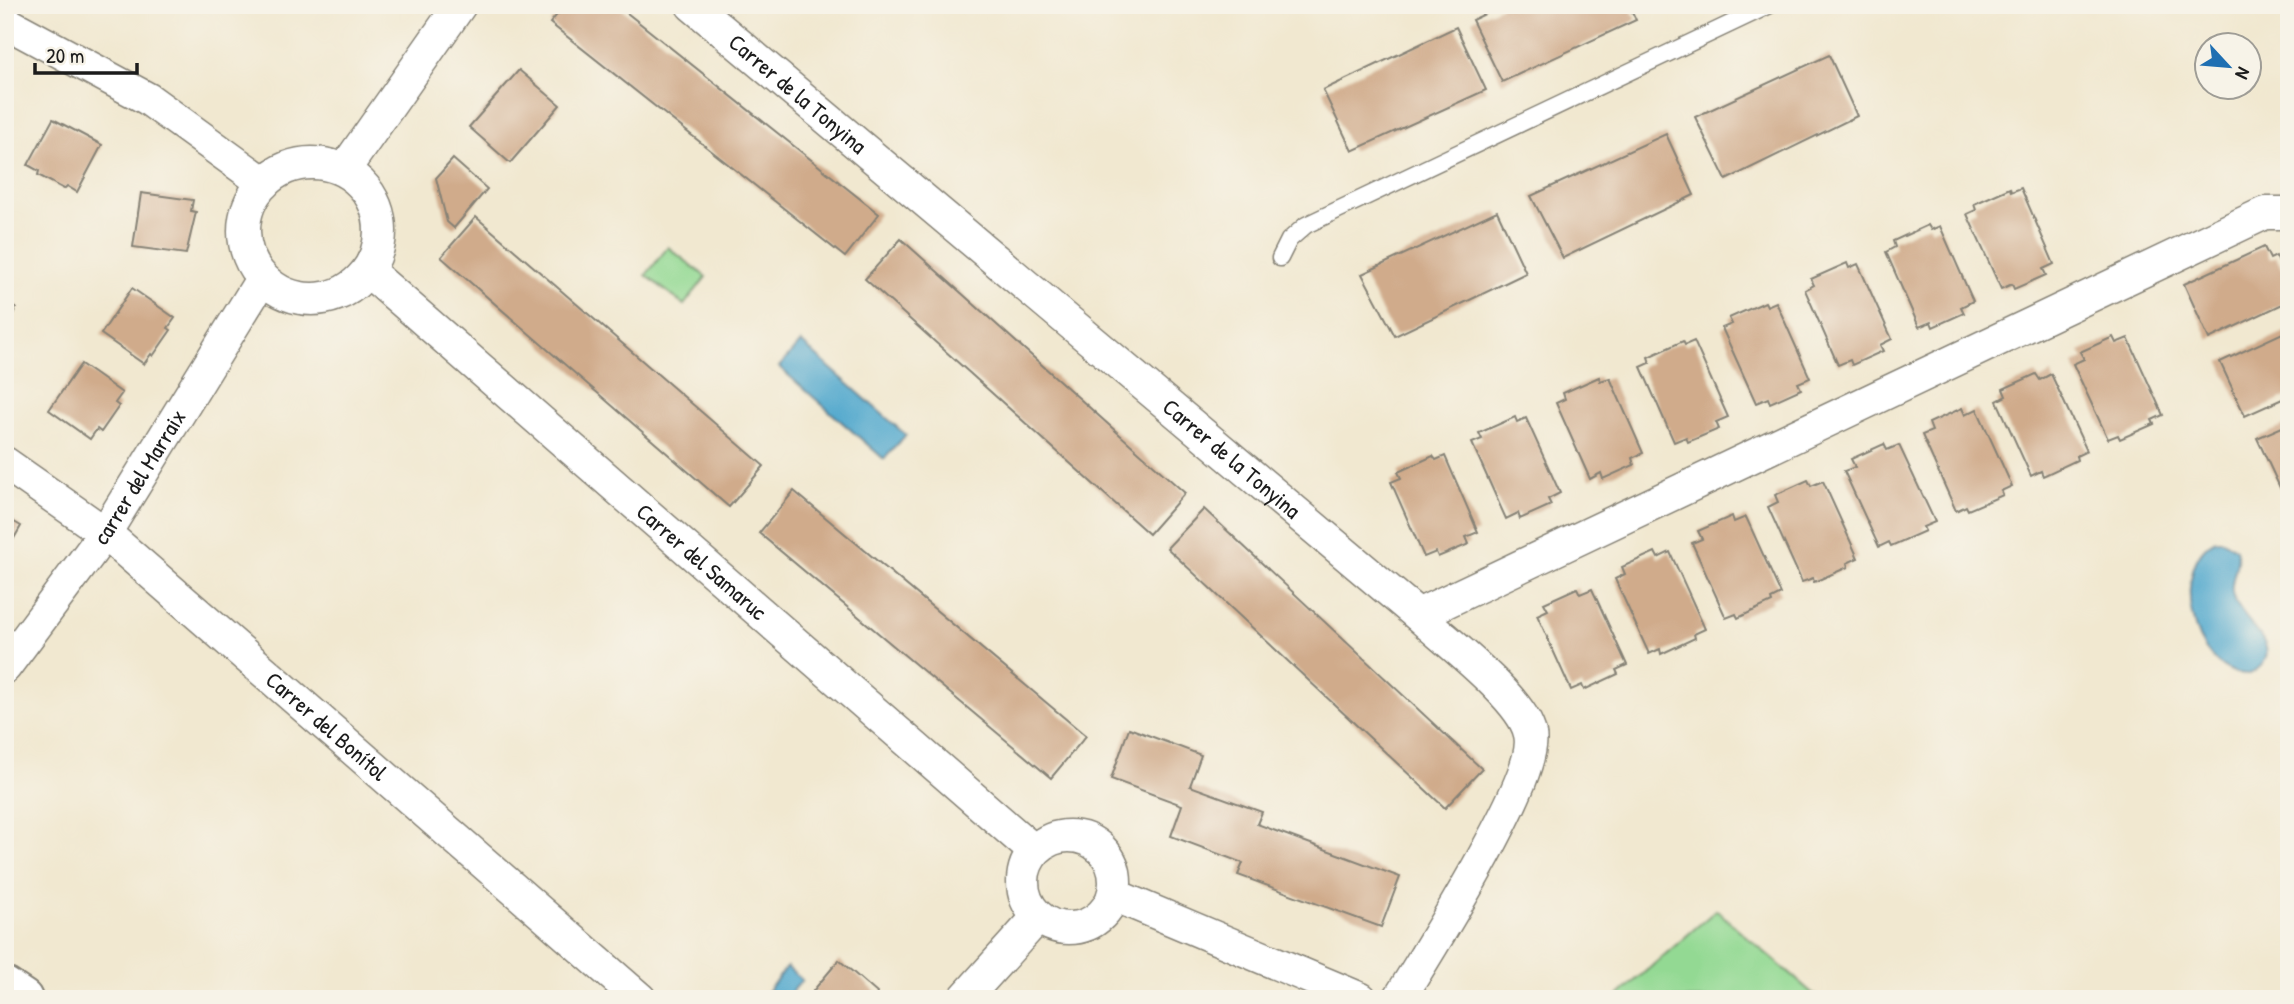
<svg xmlns="http://www.w3.org/2000/svg" width="2294" height="1004" font-family="'Patrick Hand',sans-serif">
<style>
.green{fill:#93d993;stroke:#587a58;stroke-width:2}
.water{fill:#51a8cd;stroke:#366274;stroke-width:2}
.building{fill:#d0ab8b}
.lines{fill:none;stroke-linecap:round;stroke-linejoin:round}
.service-casing{stroke:#868276;stroke-width:19}
.minor-casing{stroke:#868276;stroke-width:35}
.secondary-casing{stroke:#868276;stroke-width:42}
.service{stroke:#fff;stroke-width:16}
.minor{stroke:#fff;stroke-width:32}
.secondary{stroke:#fff;stroke-width:38}
.labels{text-anchor:middle;stroke-width:5;stroke-linejoin:round;paint-order:stroke}
.street-label{font-size:23px;fill:#1c1c1c;stroke:#f7f3e8}
</style>
<rect width="100%" height="100%" fill="#f7f3e8"/>
<filter id="ink" filterUnits="userSpaceOnUse"><feTurbulence type="fractalNoise" baseFrequency=".0143" numOctaves="2"/><feDisplacementMap in="SourceGraphic" scale="14" xChannelSelector="R" yChannelSelector="G"/><feConvolveMatrix kernelMatrix="1 2 1 2 8 2 1 2 1" color-interpolation-filters="sRGB"/></filter>
<filter id="wash" filterUnits="userSpaceOnUse"><feTurbulence type="fractalNoise" baseFrequency=".00686" numOctaves="4" result="noise"/><feDisplacementMap in="SourceGraphic" scale="28" xChannelSelector="R" yChannelSelector="G"/><feGaussianBlur stdDeviation="1.57" result="paint"/><feColorMatrix in="noise" values="0 0 0 0 0 0 0 0 0 0 0 0 0 0 0 0 0 1.4 0 .05"/><feComposite in="paint" operator="in"/></filter>
<g filter="url(#wash)">
<rect width="100%" height="100%" fill="#f1e8d0"/>
<!-- green -->
<g class="green">
<polygon points="668,247 706,277 684,305 646,275"/>
<polygon points="1716,910 1819,999 1614,999"/>
</g>
<!-- water -->
<g class="water">
<polygon points="801,342 906,435 884,459 779,367"/>
<path d="M 2216,540 L 2223,540 L 2236,549 C 2241,563 2230,577 2232,592 C 2238,623 2294,649 2250,674 C 2188,676 2169,562 2216,540 Z"/>
<polygon points="787,967 802,980 786,999 761,999"/>
</g>
<g id="blocks">
<!-- building -->
<g class="building">
<polygon points="565,5 617,5 879,214 845,257 550,23"/>
<polygon points="1504,5 1629,5 1636,20 1502,82 1472,20"/>
<polygon points="1456,27 1486,90 1352,151 1323,90"/>
<polygon points="1829,55 1857,116 1726,180 1695,117"/>
<polygon points="519,70 560,105 510,163 469,127"/>
<polygon points="53,119 102,145 77,192 67,186 64,189 38,175 39,171 28,165"/>
<polygon points="1666,134 1694,195 1563,258 1531,196"/>
<polygon points="453,159 487,189 454,228 447,222 436,178"/>
<polygon points="2010,188 2011,192 2021,188 2054,264 2043,269 2046,275 2014,289 2012,284 2001,289 1967,214 1976,210 1974,204"/>
<polygon points="141,193 193,200 191,211 196,212 186,254 133,247"/>
<polygon points="1497,211 1526,273 1395,336 1362,274"/>
<polygon points="476,217 764,466 729,507 441,257"/>
<polygon points="1928,225 1931,230 1940,226 1973,301 1961,307 1964,313 1933,327 1931,322 1919,327 1886,252 1895,247 1893,241"/>
<polygon points="901,239 1185,493 1149,534 865,279"/>
<polygon points="2264,247 2270,259 2276,256 2289,284 2284,290 2289,301 2209,339 2184,284"/>
<polygon points="1847,263 1849,268 1858,264 1892,339 1880,345 1883,351 1852,365 1850,360 1838,365 1805,290 1814,285 1811,279"/>
<polygon points="132,288 175,318 168,328 171,330 153,356 151,354 144,364 101,334"/>
<polygon points="1765,302 1767,306 1776,302 1810,378 1798,383 1801,389 1770,403 1768,398 1756,403 1722,328 1732,324 1729,318"/>
<polygon points="5,303 16,308 5,330"/>
<polygon points="2289,330 2289,396 2245,416 2220,362"/>
<polygon points="2113,337 2116,343 2128,338 2163,415 2152,420 2154,424 2120,439 2118,435 2108,439 2073,364 2084,359 2080,352"/>
<polygon points="1683,341 1685,345 1694,341 1728,417 1716,422 1719,429 1688,442 1686,437 1674,442 1641,367 1650,363 1648,357"/>
<polygon points="81,364 122,393 115,403 119,406 101,432 97,429 90,439 49,410"/>
<polygon points="2036,374 2040,380 2051,374 2087,451 2076,456 2077,460 2043,476 2041,471 2031,476 1997,401 2006,396 2003,389"/>
<polygon points="1599,377 1600,381 1610,378 1643,453 1632,458 1634,465 1603,479 1601,473 1590,479 1556,403 1565,399 1563,393"/>
<polygon points="1962,408 1965,415 1977,409 2012,486 2001,491 2003,495 1968,510 1966,506 1956,511 1922,435 1932,431 1929,423"/>
<polygon points="1515,417 1517,422 1526,418 1560,493 1548,499 1551,505 1520,519 1518,513 1506,519 1472,443 1482,439 1479,433"/>
<polygon points="2289,424 2289,489 2282,492 2257,438"/>
<polygon points="1884,444 1887,450 1899,445 1935,522 1923,527 1925,531 1891,546 1889,542 1879,547 1844,471 1855,467 1851,459"/>
<polygon points="1433,456 1436,460 1445,456 1478,532 1466,537 1469,544 1438,557 1436,552 1424,557 1391,482 1401,478 1398,472"/>
<polygon points="1808,480 1811,486 1823,481 1858,558 1847,563 1848,567 1814,582 1813,578 1802,582 1768,507 1778,502 1775,495"/>
<polygon points="794,491 1086,736 1051,778 759,533"/>
<polygon points="1204,509 1482,769 1445,808 1167,548"/>
<polygon points="1732,516 1734,522 1746,517 1781,594 1771,599 1772,602 1738,618 1736,614 1726,618 1692,543 1702,539 1698,531"/>
<polygon points="9,519 21,526 5,554 5,526"/>
<polygon points="1655,552 1658,558 1670,552 1705,629 1694,634 1695,638 1661,654 1660,649 1649,654 1615,579 1625,574 1622,567"/>
<polygon points="1577,588 1580,594 1592,589 1627,665 1616,670 1618,674 1584,690 1582,685 1571,690 1537,615 1548,610 1544,603"/>
<polygon points="1129,728 1201,755 1190,786 1262,812 1257,824 1400,877 1381,927 1238,875 1243,863 1171,836 1182,805 1111,779"/>
<polygon points="839,960 877,993 875,999 822,999 813,991"/>
</g>
</g>
</g>
<g filter="url(#ink)">
<use href="#blocks" fill-opacity="0" stroke="#868276" stroke-width="2"/>
<g class="lines">
<defs>
<polyline id="service" points="1280,258 1289,240 1306,225 1770,5"/>
<g id="minor">
<path id="s1" d="M 692,5 L 1418,615 C 1445,640 1523,699 1530,734 C 1540,776 1426,955 1399,999"/>
<polyline points="5,22 148,99 264,183"/>
<circle cx="312" cy="231" r="68"/>
<polyline points="344,170 460,5"/>
<path id="s2" d="M 369,272 L 1034,851"/>
<path id="s3" d="M 5,463 L 105,533 L 640,999"/>
<polyline points="1418,615 2265,213 2289,213"/>
<path id="s4" d="M 5,667 L 105,533 L 262,279"/>
<circle cx="1069" cy="882" r="46"/>
<polyline points="1114,895 1361,999"/>
<polyline points="964,999 1038,917"/>
</g>
<polyline id="secondary" points="5,987 23,999"/>
</defs>
<!-- service casing -->
<use href="#service" class="service-casing"/>
<!-- minor casing -->
<use href="#minor" class="minor-casing"/>
<!-- secondary casing -->
<use href="#secondary" class="secondary-casing"/>
<!-- service -->
<use href="#service" class="service"/>
<!-- minor -->
<use href="#minor" class="minor"/>
<!-- secondary -->
<use href="#secondary" class="secondary"/>
</g>
</g>
<g class="labels">
<!-- street labels -->
<g class="street-label">
<text dy="8" stroke="none"><textPath href="#s1" startOffset="138">Carrer de la Tonyina</textPath></text>
<text dy="8" stroke="none"><textPath href="#s1" startOffset="705">Carrer de la Tonyina</textPath></text>
<text dy="8" stroke="none"><textPath href="#s4" startOffset="233">carrer del Marraix</textPath></text>
<text dy="8" stroke="none"><textPath href="#s2" startOffset="441">Carrer del Samaruc</textPath></text>
<text dy="8" stroke="none"><textPath href="#s3" startOffset="416">Carrer del Bonítol</textPath></text>
</g>
</g>
<!-- margin -->
<rect width="2294" height="1004" fill="none" stroke="#f7f3e8" stroke-width="28"/>
<!-- north arrow -->
<g transform="translate(2228 66) rotate(116)"><circle r="33" fill="#f7f3e8" stroke="#9f9d96" stroke-width="2"/>
<path d="M0-5L12 26L0 18L-12 26Z" fill="#1f6fb2"/>
<text y="-10" font-size="19" font-weight="bold" text-anchor="middle" fill="#1c1c1c">N</text>
</g>
<!-- scale -->
<path d="M35 63v10h102v-10" fill="none" stroke="#1c1c1c" stroke-width="3.5"/>
<text x="46" y="63" font-size="21" fill="#1c1c1c" stroke="#f7f3e8" stroke-width="5" paint-order="stroke">20 m</text>
</svg>
